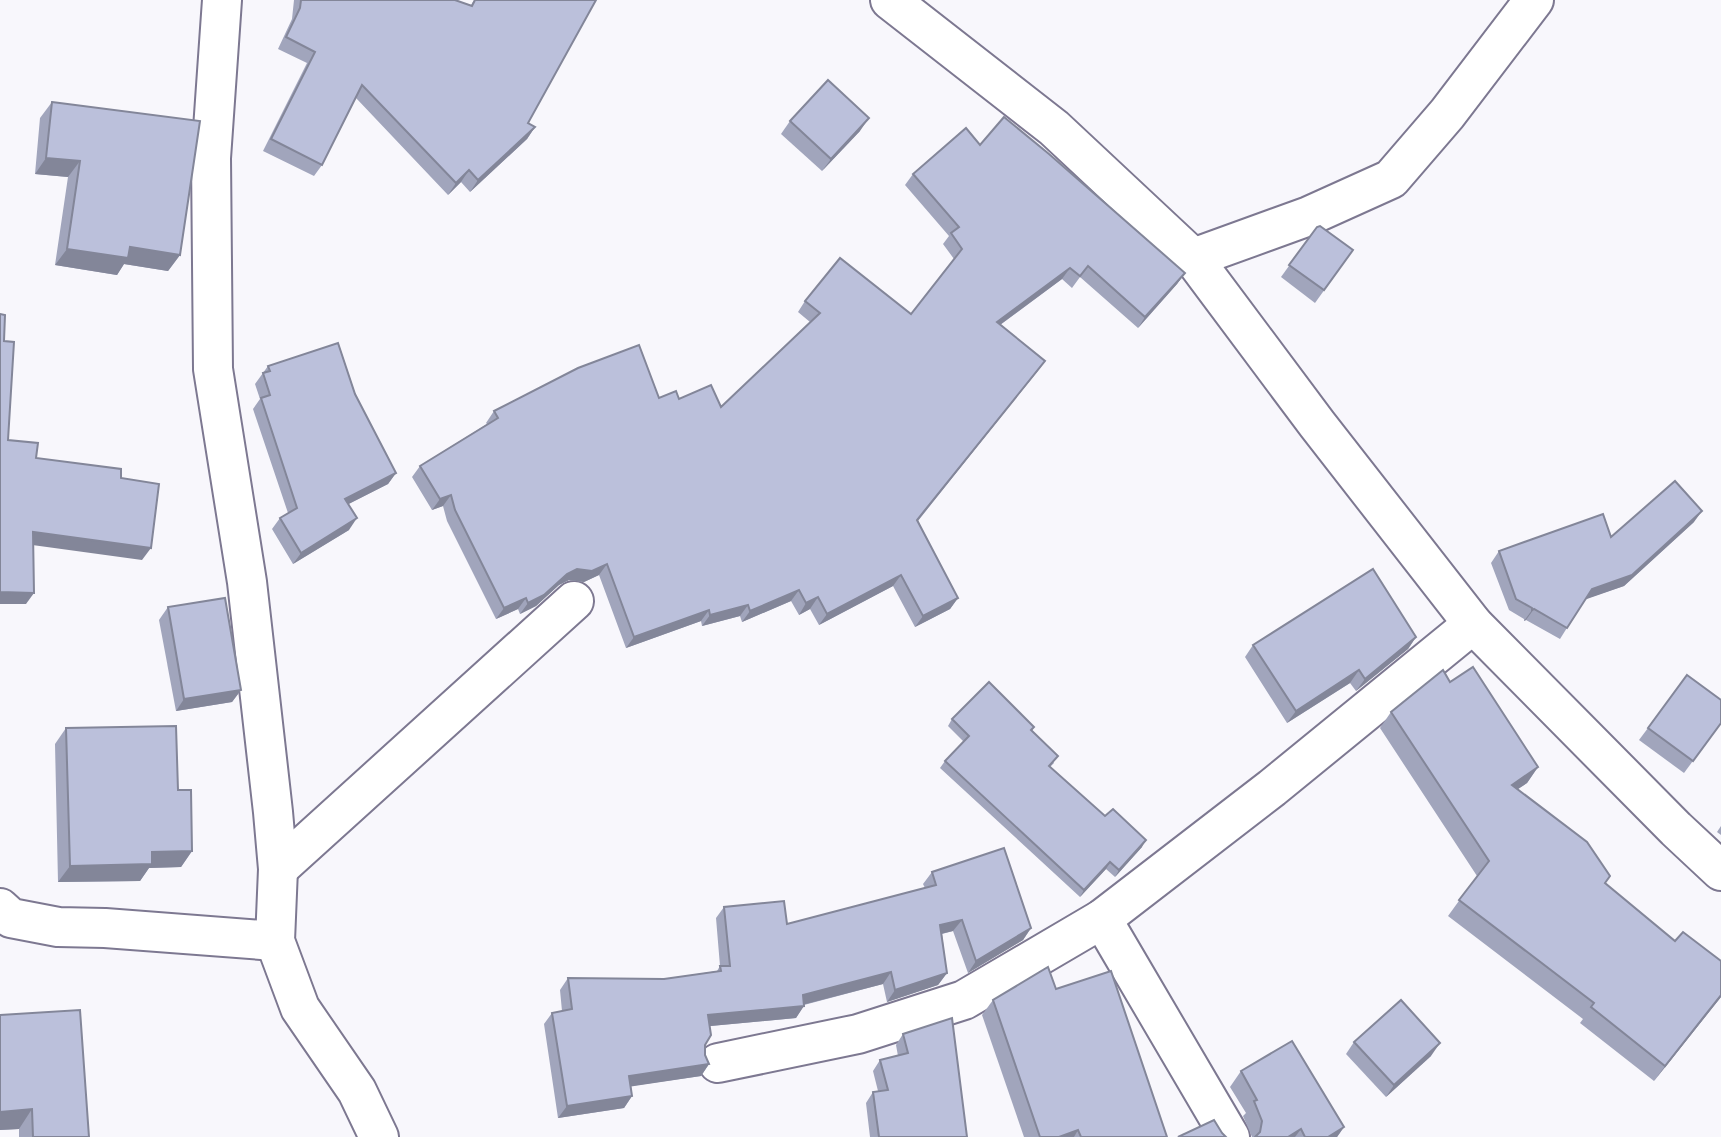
<svg xmlns="http://www.w3.org/2000/svg" width="1721" height="1137" font-family="Mulish,sans-serif">
<style>
.lines{fill:none;stroke-linecap:round;stroke-linejoin:round}
.minor-casing{stroke:#7d7891;stroke-width:42}
.minor{stroke:#fff;stroke-width:38}
.wall{fill:#a1a5bc}
.shaded-wall{fill:#838699}
.building{fill:#bbc0db;stroke:#838699;stroke-width:2}
</style>
<rect width="100%" height="100%" fill="#f8f7fc"/>
<g class="lines">
<defs>
<g id="minor">
<polyline points="222,0 211,158 213,369 247,582 273,812 278,869 275,941 300,1008 357,1091 379,1137"/>
<polyline points="890,0 1054,128 1193,258 1317,424 1473,624 1676,829 1721,871"/>
<polyline points="1193,258 1309,216 1391,179 1447,114 1534,0"/>
<polyline points="278,869 574,601"/>
<polyline points="0,908 11,918 58,927 105,928 275,941"/>
<polyline points="1102,919 1230,1137"/>
<polyline points="718,1063 858,1034 964,1000 1102,919 1272,788 1473,624"/>
</g>
</defs>
<!-- minor casing -->
<use href="#minor" class="minor-casing"/>
<!-- minor -->
<use href="#minor" class="minor"/>
</g>
<!-- wall -->
<g class="wall">
<polygon points="294,0 455,0 471,5 474,0 595,0 528,123 535,127 527,139 470,192 461,182 448,195 356,98 322,165 314,176 263,151 307,63 278,49 292,19"/>
<polygon points="52,102 180,255 168,271 124,264 117,275 55,265 68,177 35,174 40,118"/>
<polygon points="790,121 860,131 822,171 781,134"/>
<polygon points="980,145 1185,273 1177,284 1138,328 1080,277 1072,288 1062,279 1000,325 1045,361 918,521 958,598 950,609 915,627 893,586 819,625 810,609 799,615 791,601 742,622 740,616 702,626 701,621 626,648 599,575 584,582 569,580 559,585 536,606 520,614 518,609 496,619 447,521 443,506 432,510 412,477 420,466 487,424 486,423 494,411 659,398 679,399 721,407 810,322 798,312 805,301 911,314 954,259 943,244 949,236 905,185 913,174"/>
<polygon points="1317,227 1353,250 1315,303 1281,277"/>
<polygon points="268,366 355,394 396,473 388,484 348,504 349,530 293,564 272,529 280,518 288,513 253,409 260,399 255,384"/>
<polygon points="1694,522 1624,586 1585,599 1560,639 1526,620 1524,621 1524,619 1509,610 1491,563 1499,551 1611,537"/>
<polygon points="168,607 241,690 232,702 176,711 159,620"/>
<polygon points="1416,637 1408,649 1356,691 1350,683 1287,723 1245,657 1253,645"/>
<polygon points="1450,682 1538,767 1527,783 1518,789 1605,884 1721,997 1654,1081 1580,1023 1583,1019 1448,916 1477,876 1380,728 1391,712"/>
<polygon points="952,719 1034,727 1032,731 1054,763 1050,767 1105,816 1142,847 1115,877 1106,869 1080,897 940,768 945,761 964,742 948,726"/>
<polygon points="1721,723 1684,773 1639,740 1648,728"/>
<polygon points="66,728 178,790 192,851 181,867 149,868 140,881 58,882 55,744"/>
<polygon points="1721,826 1721,835 1717,832"/>
<polygon points="932,872 1031,928 1023,940 968,973 953,931 942,934 947,973 938,985 887,1002 883,984 804,1005 796,1018 710,1026 705,1045 705,1055 709,1064 701,1076 631,1086 632,1096 624,1108 558,1118 544,1024 552,1013 562,1011 560,990 568,978 664,979 717,971 720,966 716,918 724,907 787,924 925,888 923,884"/>
<polygon points="1056,989 1167,1137 1024,1137 982,1015 993,1000"/>
<polygon points="0,1015 89,1137 19,1137 19,1129 0,1130"/>
<polygon points="903,1034 967,1137 870,1137 866,1103 873,1092 878,1091 873,1071 880,1060 898,1056 896,1045"/>
<polygon points="1354,1042 1431,1056 1386,1097 1346,1054"/>
<polygon points="1241,1071 1344,1127 1337,1137 1252,1137 1243,1116 1246,1113 1230,1087"/>
</g>
<!-- shaded-wall -->
<g class="shaded-wall">
<polygon points="869,118 860,131 822,171 831,159"/>
<polygon points="535,127 527,139 470,192 478,180"/>
<polygon points="46,158 80,161 68,177 35,174"/>
<polygon points="469,170 461,182 448,195 456,183"/>
<polygon points="130,247 180,255 168,271 124,264 117,275 55,265 67,249"/>
<polygon points="1070,268 1062,279 989,333 997,322"/>
<polygon points="1185,273 1177,284 1138,328 1145,317"/>
<polygon points="1045,361 1037,372 909,531 917,520"/>
<polygon points="396,473 388,484 337,510 345,499"/>
<polygon points="451,495 443,506 432,510 440,499"/>
<polygon points="1702,511 1694,522 1624,586 1584,600 1592,589"/>
<polygon points="357,518 349,530 293,564 301,553"/>
<polygon points="33,532 151,548 142,560 25,544"/>
<polygon points="607,564 599,575 584,582 569,580 559,585 536,606 520,614 528,603 567,574 577,569"/>
<polygon points="901,575 893,586 819,625 827,614"/>
<polygon points="799,590 791,601 742,622 750,611"/>
<polygon points="0,592 34,593 26,604 0,604"/>
<polygon points="818,597 810,609 799,615 806,603"/>
<polygon points="526,598 518,609 496,619 504,608"/>
<polygon points="958,598 950,609 915,627 923,616"/>
<polygon points="748,605 740,616 702,626 710,615"/>
<polygon points="1534,609 1526,620 1524,621 1532,610"/>
<polygon points="709,610 701,621 626,648 634,637"/>
<polygon points="1416,637 1408,649 1356,691 1365,679"/>
<polygon points="1359,670 1350,683 1287,723 1296,711"/>
<polygon points="241,690 232,702 176,711 184,699"/>
<polygon points="1538,767 1527,783 1501,800 1512,785"/>
<polygon points="1146,840 1142,847 1115,877 1119,870"/>
<polygon points="192,851 181,867 149,868 140,881 58,882 70,866 152,852"/>
<polygon points="1110,862 1106,869 1080,897 1084,890"/>
<polygon points="962,920 953,931 932,936 940,925"/>
<polygon points="1031,928 1023,940 968,973 976,961"/>
<polygon points="891,972 883,984 798,1006 804,1006 796,1018 700,1027 708,1015 803,995"/>
<polygon points="947,973 938,985 887,1002 895,990"/>
<polygon points="1721,995 1721,997 1654,1081 1665,1066"/>
<polygon points="1440,1043 1431,1056 1386,1097 1394,1085"/>
<polygon points="709,1064 701,1076 621,1088 629,1076"/>
<polygon points="632,1096 624,1108 558,1118 567,1106"/>
<polygon points="32,1109 19,1129 0,1130 0,1112"/>
<polygon points="1344,1127 1337,1137 1328,1137"/>
<polygon points="1301,1129 1295,1137 1288,1137"/>
<polygon points="1078,1130 1074,1137 1059,1137"/>
</g>
<!-- building -->
<g class="building">
<polygon points="301,0 455,0 472,6 475,0 596,0 528,123 535,127 478,180 469,170 456,183 362,85 322,165 271,139 315,52 286,37 300,8"/>
<polygon points="828,80 869,118 831,159 790,121"/>
<polygon points="52,102 200,121 180,255 130,247 128,258 67,249 80,161 46,158"/>
<polygon points="1004,117 1049,154 1185,273 1145,317 1088,266 1080,276 1070,268 997,322 1045,361 917,520 958,598 923,616 901,575 827,614 818,597 806,603 799,590 750,611 748,605 710,615 709,610 634,637 607,564 592,571 577,569 567,574 544,595 528,603 526,598 504,608 455,510 451,495 440,499 420,466 498,418 494,411 578,368 639,345 659,398 676,391 679,399 711,385 721,407 820,313 805,301 840,258 911,314 962,249 951,233 959,227 913,174 966,128 980,145"/>
<polygon points="1320,226 1353,250 1324,290 1289,265 1317,227"/>
<polygon points="0,314 5,315 4,341 14,342 8,440 38,443 36,458 121,469 121,478 159,484 151,548 33,532 34,593 0,592"/>
<polygon points="338,343 355,394 396,473 345,499 357,518 301,553 280,518 297,508 261,398 270,395 263,373 270,371 268,366"/>
<polygon points="1675,481 1702,511 1632,575 1592,589 1567,628 1534,609 1532,610 1532,608 1516,599 1499,551 1603,514 1611,537"/>
<polygon points="1373,569 1416,637 1365,679 1359,670 1296,711 1253,645"/>
<polygon points="225,598 241,690 184,699 168,607"/>
<polygon points="1473,667 1538,767 1512,785 1587,842 1610,876 1605,883 1675,941 1683,932 1721,961 1721,995 1665,1066 1591,1007 1594,1003 1459,900 1489,861 1391,712 1443,670 1450,682"/>
<polygon points="1687,675 1721,700 1721,723 1693,761 1648,728"/>
<polygon points="989,682 1034,727 1031,730 1058,756 1049,766 1105,816 1113,809 1146,840 1119,870 1110,862 1084,890 945,761 969,736 952,719"/>
<polygon points="176,726 178,790 191,790 192,851 152,852 152,864 70,866 66,728"/>
<polygon points="1004,848 1031,928 976,961 962,920 940,925 947,973 895,990 891,972 803,995 804,1006 708,1015 711,1035 705,1045 705,1055 709,1064 629,1076 632,1096 567,1106 552,1013 572,1009 568,978 664,979 721,971 720,966 730,966 724,907 784,901 787,924 936,885 932,872"/>
<polygon points="1048,967 1056,989 1111,971 1167,1137 1081,1137 1078,1130 1059,1137 1040,1137 993,1000"/>
<polygon points="1401,1000 1440,1043 1394,1085 1354,1042"/>
<polygon points="80,1010 89,1137 33,1137 32,1109 0,1112 0,1015"/>
<polygon points="952,1018 967,1137 879,1137 873,1092 888,1090 880,1060 908,1053 903,1034"/>
<polygon points="1292,1041 1344,1127 1328,1137 1305,1137 1301,1129 1288,1137 1255,1137 1260,1132 1262,1121 1254,1101 1257,1100 1241,1071"/>
<polygon points="1214,1120 1222,1133 1226,1137 1178,1137"/>
</g>
</svg>
